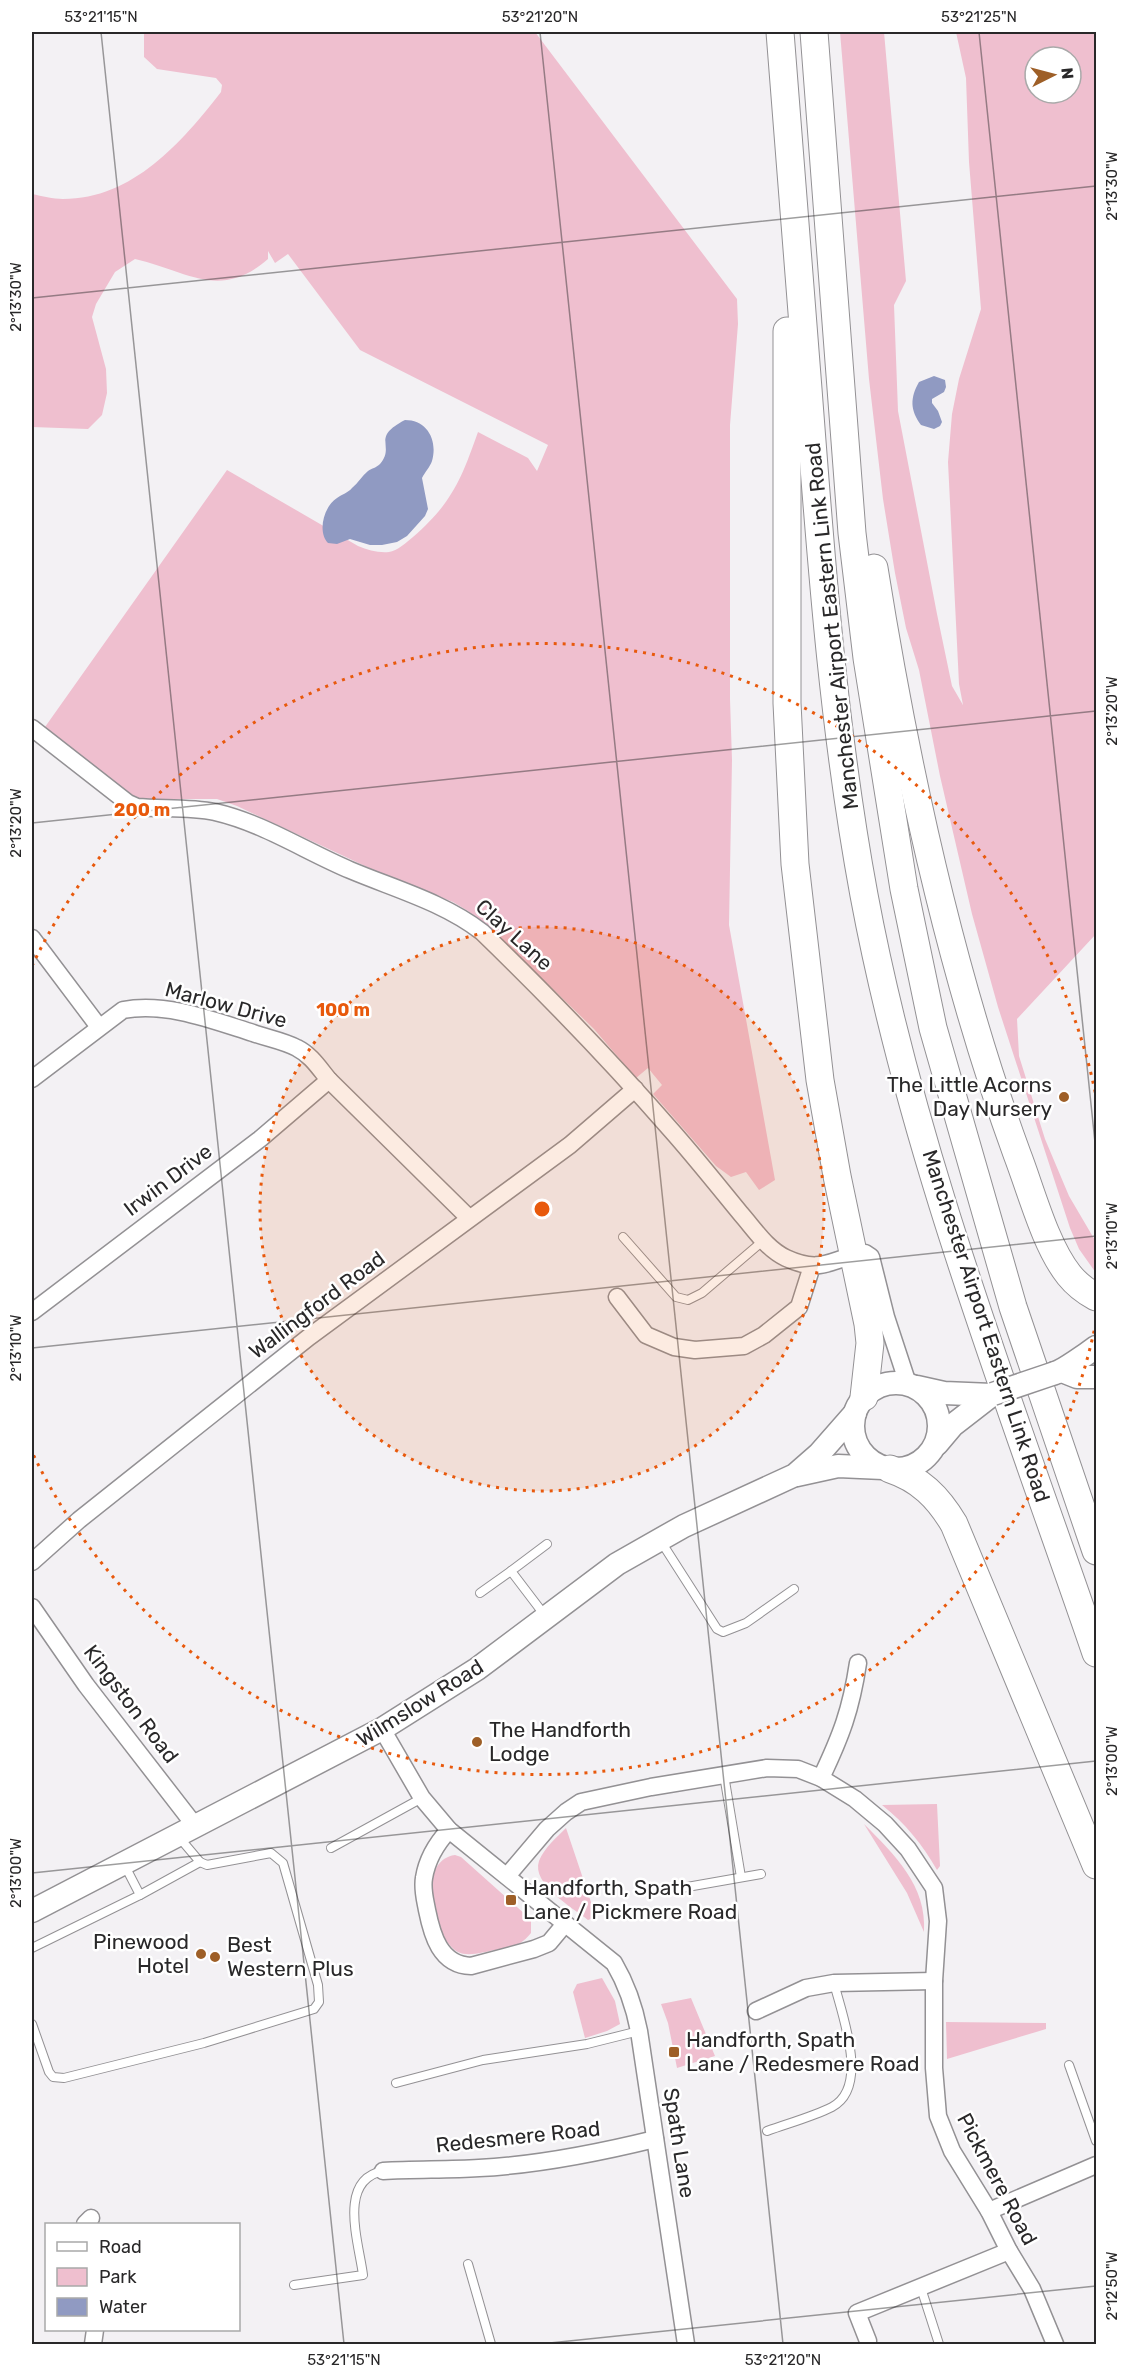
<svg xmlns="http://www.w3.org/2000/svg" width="1128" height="2376" font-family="Rubik,sans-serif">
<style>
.green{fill:#efbfcf;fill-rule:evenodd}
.water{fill:#909ac2}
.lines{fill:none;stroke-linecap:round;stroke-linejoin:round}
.service-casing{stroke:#939194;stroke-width:10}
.minor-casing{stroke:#939194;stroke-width:19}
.secondary-casing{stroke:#939194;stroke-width:25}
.trunk-casing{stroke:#939194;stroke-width:29}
.service{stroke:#fff;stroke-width:8}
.minor{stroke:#fff;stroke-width:16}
.secondary{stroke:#fff;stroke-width:22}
.trunk{stroke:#fff;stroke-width:27}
.secondary-bridge-casing{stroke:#939194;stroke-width:25;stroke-linecap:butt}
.secondary-bridge{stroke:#fff;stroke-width:22}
.ticks{fill:none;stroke:#292829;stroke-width:1.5;stroke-opacity:0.45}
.ring{fill:none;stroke:#e8590c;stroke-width:3;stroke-dasharray:3 6}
.poi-dot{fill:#9e5f27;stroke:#fff;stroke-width:2}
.labels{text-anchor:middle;stroke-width:5;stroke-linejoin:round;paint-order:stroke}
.street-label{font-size:21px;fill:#292829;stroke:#fff}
.poi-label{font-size:21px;fill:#292829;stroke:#fff;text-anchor:start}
.centre{fill:#e8590c;stroke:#fff;stroke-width:3}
.ring-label{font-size:18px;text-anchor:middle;font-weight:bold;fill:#e8590c;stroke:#fff;stroke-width:5;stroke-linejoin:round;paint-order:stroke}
.neatline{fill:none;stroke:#292829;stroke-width:2}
.ticks-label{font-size:15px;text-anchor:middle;fill:#292829}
</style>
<rect width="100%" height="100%" fill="#f3f1f4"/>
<!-- green -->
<g class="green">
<path d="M 144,32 L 535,32 L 737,299 L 738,324 L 730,425 L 730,699 L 732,760 L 729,925 L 775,1180 L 759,1190 L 746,1172 L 731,1177 L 716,1166 L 653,1094 L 662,1085 L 648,1068 L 636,1078 L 594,1029 L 528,965 L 468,911 L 453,902 L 382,874 L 237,806 L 217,799 L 135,799 L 45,727 L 227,470 L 358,546 C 368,550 378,553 389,552 C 397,551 407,542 413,537 C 452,503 461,480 478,432 L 528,458 L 537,471 L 548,445 L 360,350 L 288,254 L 275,263 L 268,251 L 268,259 C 220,301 187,271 135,259 L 115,272 L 96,304 L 92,317 L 106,369 L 107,393 L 102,415 L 88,429 L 32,427 L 32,194 C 42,196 53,199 63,199 C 133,199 182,142 221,92 L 222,85 L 216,78 L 157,69 L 144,57 Z"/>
<path d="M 840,32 L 884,32 L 906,281 L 894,305 L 898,411 L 937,614 L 952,686 L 963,705 L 959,684 L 948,462 L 952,414 L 959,379 L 981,309 L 969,162 L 966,78 L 956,32 L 1096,32 L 1096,934 L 1017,1019 L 1019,1056 L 1045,1139 L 1069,1196 L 1096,1242 L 1096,1273 L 1079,1249 L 1070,1228 L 998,1007 L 972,914 L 940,776 L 919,670 L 906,628 L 895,573 L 883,499 L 869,379 ZM 1035,57 L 1071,57 L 1071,93 L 1035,93 Z"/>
<path d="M 937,1804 L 940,1866 L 937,1870 C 922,1844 906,1824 882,1805 Z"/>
<path d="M 864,1824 C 895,1855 927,1886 924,1932 L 907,1893 Z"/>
<path d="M 566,1828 L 596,1917 L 588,1920 C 573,1908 531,1884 539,1861 C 544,1848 557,1837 566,1828 Z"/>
<path d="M 455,1855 L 461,1857 L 527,1916 L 531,1921 L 531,1933 C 521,1946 510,1948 495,1950 C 484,1952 468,1957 458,1952 C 434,1940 414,1861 455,1855 Z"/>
<polygon points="602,1978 615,2001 620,2024 607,2031 585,2038 573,1992 577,1984"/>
<polygon points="691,1998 715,2056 677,2068 668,2023 661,2004"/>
<polygon points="946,2022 1046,2023 1046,2029 947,2059"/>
</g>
<!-- water -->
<g class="water">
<path d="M 934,376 L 945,380 L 946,387 L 944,392 L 932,399 L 932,403 L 938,411 L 942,422 L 940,426 L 934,429 L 921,425 C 910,410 910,398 919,382 Z"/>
<path d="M 405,420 C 427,420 438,440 432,461 C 430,467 425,472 422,478 L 428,509 L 425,516 L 407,536 L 397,542 L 382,545 L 370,545 L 350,539 L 337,544 L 328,543 C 317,532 324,506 337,498 C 342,494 348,493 352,488 C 358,483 362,476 368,471 C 372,468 376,468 380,464 C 396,445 370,438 405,420 Z"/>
</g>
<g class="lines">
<defs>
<g id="service">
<polyline points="623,1237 676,1297 688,1300 702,1293 764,1240"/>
<polyline points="660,1540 717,1629 723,1632 746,1623 794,1589"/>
<polyline points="480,1593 511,1571"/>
<polyline points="546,1617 511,1571 547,1544"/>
<polyline points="724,1775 741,1877"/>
<polyline points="331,1848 422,1798"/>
<polyline points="670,1890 761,1874"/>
<polyline points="140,1895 200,1862"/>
<polyline points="32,1948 140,1895 124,1864"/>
<polyline points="32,2024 49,2072 53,2077 64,2078 204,2043 314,2009 319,2002 318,1985 283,1863 271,1853 207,1865 200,1862 178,1836"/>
<polyline points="1069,2065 1096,2141"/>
<polyline points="396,2083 483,2060 587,2044 639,2031"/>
<path d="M 767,2131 C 789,2123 812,2117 832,2107 C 870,2087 842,2015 834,1983"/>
<polyline points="468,2264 491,2344"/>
<path d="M 294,2285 L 363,2275 C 359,2243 337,2180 383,2171"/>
<polyline points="921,2288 939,2344"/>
</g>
<g id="minor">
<path d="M 32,728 L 128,803 L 137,807 C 163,809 190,807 215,812 C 263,823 305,851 350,870 C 395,889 443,902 482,932 C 548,996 611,1061 671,1130 C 695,1157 718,1186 741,1214 C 755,1230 767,1249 786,1258 C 823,1275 831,1258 865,1253 L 871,1257 L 886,1317 L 908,1384"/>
<polyline points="32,938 99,1027"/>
<path d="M 32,1079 L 123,1010 C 167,1002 212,1020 253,1033 C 267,1038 284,1041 297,1048 C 311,1055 319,1068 329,1080 L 469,1218"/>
<polyline points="617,1297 646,1335 674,1347 695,1350 744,1346 764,1335 799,1307 812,1266"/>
<polyline points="32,1312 260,1139 329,1080"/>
<polyline points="32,1562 79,1520 309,1337 570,1145 635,1089"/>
<polyline points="32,1607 86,1685 196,1827"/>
<path d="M 382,1729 L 422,1798 L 449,1830 L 614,1963 C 627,1985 634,2005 639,2031 L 686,2344"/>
<path d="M 821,1778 C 841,1736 851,1710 858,1663"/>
<path d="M 449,1830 C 437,1843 427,1859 424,1878 C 422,1889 425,1899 427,1910 C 432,1935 440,1965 471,1966 L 534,1949 L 549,1943 L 564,1925"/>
<polyline points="507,1876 547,1829 566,1812 581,1802 651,1787 767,1768 798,1769 821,1778 855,1799 885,1824 908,1849 934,1888 938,1921 934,1981 934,2068 938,2116 952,2151 989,2211 1009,2251 1032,2289 1055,2344"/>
<polyline points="756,2011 806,1988 834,1983 934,1981"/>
<path d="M 383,2171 C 415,2169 447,2170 479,2168 C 539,2165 598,2153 655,2139"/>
<polyline points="989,2211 1096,2165"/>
<polyline points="85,2224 91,2218"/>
<polyline points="868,2341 857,2313 1009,2251"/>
<polyline points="93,2344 95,2330"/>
</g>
<g id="secondary">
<polyline points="1062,1371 1077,1377 1096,1377"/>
<path d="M 1055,1373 C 1063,1371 1088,1353 1096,1347"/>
<circle cx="896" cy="1426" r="43"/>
<polyline points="917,1387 944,1393 992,1395"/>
<polyline points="937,1444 953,1425 993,1394"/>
<polyline points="797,1475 838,1466 883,1468"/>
<polyline points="32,1911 382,1729 477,1669 617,1564 684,1526 795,1475 819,1454 855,1413"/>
</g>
<g id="trunk">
<path d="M 780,32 C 790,151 799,270 808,389 C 821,559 833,728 864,895 C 912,1153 1011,1405 1096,1653"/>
<polyline points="814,32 852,533 867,658 904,889 933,1028 1013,1307 1096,1551"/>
<polyline points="787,331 787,703 795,864 820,1080 837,1176 868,1324 870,1343 864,1397"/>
<path d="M 874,568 C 905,763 949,968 1017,1154 C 1031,1190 1045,1245 1069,1275 C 1077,1285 1085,1291 1096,1297"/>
<path d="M 890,1469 C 920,1479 938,1497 954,1524 L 1096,1865"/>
</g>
</defs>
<!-- service casing -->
<use href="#service" class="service-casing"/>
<!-- minor casing -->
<use href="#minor" class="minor-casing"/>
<!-- secondary casing -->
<use href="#secondary" class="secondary-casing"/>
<!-- trunk casing -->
<use href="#trunk" class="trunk-casing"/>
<!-- service -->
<use href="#service" class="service"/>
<!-- minor -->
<use href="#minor" class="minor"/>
<!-- secondary -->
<use href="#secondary" class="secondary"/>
<!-- trunk -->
<use href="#trunk" class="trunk"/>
<defs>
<polyline id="secondary-bridge" points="993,1394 1055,1373"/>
</defs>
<!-- secondary-bridge casing -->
<use href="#secondary-bridge" class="secondary-bridge-casing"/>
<!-- secondary-bridge -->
<use href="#secondary-bridge" class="secondary-bridge"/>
</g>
<!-- ticks -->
<path class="ticks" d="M 101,32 L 344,2344M 540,32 L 783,2344M 979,32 L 1096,1152M 32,298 L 1096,186M 32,823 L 1096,711M 32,1348 L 1096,1236M 32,1873 L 1096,1761M 540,2344 L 1096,2286"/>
<!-- distance rings -->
<circle cx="542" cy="1209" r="282" fill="#e8590c" fill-opacity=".12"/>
<g class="ring">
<circle cx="542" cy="1209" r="282"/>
<path d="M1096 1322A565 565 0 0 1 32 1452M32 966A565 565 0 0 1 1096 1096"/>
</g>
<!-- markers -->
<g class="poi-dot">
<circle cx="1064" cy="1097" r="6"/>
<circle cx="477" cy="1742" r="6"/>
<rect x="505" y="1894" width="12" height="12" rx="3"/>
<circle cx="201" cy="1954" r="6"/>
<circle cx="215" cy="1957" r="6"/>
<rect x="668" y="2046" width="12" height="12" rx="3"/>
</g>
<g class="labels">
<!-- street labels -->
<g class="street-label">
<text transform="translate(832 626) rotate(-96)" y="7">Manchester Airport Eastern Link Road</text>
<text transform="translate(514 935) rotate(42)" y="7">Clay Lane</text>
<text transform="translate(226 1005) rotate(15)" y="7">Marlow Drive</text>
<text transform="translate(168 1180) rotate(-37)" y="7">Irwin Drive</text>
<text transform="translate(317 1305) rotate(-37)" y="7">Wallingford Road</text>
<text transform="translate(986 1326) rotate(72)" y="7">Manchester Airport Eastern Link Road</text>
<text transform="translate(420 1703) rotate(-32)" y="7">Wilmslow Road</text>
<text transform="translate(131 1704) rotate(53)" y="7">Kingston Road</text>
<text transform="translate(518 2137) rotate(-6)" y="7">Redesmere Road</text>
<text transform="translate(679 2143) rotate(81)" y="7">Spath Lane</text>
<text transform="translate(997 2179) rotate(62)" y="7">Pickmere Road</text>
</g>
<!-- poi labels -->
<g class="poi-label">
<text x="1052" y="1092" text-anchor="end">The Little Acorns<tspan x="1052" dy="24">Day Nursery</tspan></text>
<text x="489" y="1737">The Handforth<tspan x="489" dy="24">Lodge</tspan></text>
<text x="523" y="1895">Handforth, Spath<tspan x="523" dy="24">Lane / Pickmere Road</tspan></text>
<text x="189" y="1949" text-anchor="end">Pinewood<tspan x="189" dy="24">Hotel</tspan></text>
<text x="227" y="1952">Best<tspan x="227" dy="24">Western Plus</tspan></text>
<text x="686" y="2047">Handforth, Spath<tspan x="686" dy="24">Lane / Redesmere Road</tspan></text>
</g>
</g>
<circle cx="542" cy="1209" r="9" class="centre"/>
<g class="ring-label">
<text x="142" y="816">200 m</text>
<text x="343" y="1016">100 m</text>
</g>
<!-- border -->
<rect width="1128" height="2376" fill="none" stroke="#ffffff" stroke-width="66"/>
<!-- legend -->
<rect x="45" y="2223" width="195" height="108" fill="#ffffff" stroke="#a9a9a9" stroke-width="1.5"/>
<rect x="57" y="2242" width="30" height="9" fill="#ffffff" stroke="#a9a9a9" stroke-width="1.5"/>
<text x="99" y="2253" font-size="18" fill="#292829">Road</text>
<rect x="57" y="2268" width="30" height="18" fill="#efbfcf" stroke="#a9a9a9" stroke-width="1.5"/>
<text x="99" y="2283" font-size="18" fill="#292829">Park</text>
<rect x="57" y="2298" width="30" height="18" fill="#909ac2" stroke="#a9a9a9" stroke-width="1.5"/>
<text x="99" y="2313" font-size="18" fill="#292829">Water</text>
<!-- north arrow -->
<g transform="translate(1053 75) rotate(84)"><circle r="28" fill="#ffffff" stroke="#a9a9a9" stroke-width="1.5"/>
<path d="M0-4.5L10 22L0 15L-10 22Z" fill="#9e5f27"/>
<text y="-9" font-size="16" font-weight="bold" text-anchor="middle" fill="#292829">N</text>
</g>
<rect x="33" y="33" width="1062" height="2310" class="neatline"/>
<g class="ticks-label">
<text x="101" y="22">53°21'15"N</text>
<text x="540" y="22">53°21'20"N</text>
<text x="979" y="22">53°21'25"N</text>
<text transform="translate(1112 186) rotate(-90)" y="5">2°13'30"W</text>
<text transform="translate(16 297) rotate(-90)" y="5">2°13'30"W</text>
<text transform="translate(1112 711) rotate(-90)" y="5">2°13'20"W</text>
<text transform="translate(16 823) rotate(-90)" y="5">2°13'20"W</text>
<text transform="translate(1112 1236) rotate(-90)" y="5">2°13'10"W</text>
<text transform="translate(16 1348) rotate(-90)" y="5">2°13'10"W</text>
<text transform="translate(1112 1761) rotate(-90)" y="5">2°13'00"W</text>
<text transform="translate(16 1873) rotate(-90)" y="5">2°13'00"W</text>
<text transform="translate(1112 2286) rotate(-90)" y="5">2°12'50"W</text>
<text x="344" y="2365">53°21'15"N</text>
<text x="783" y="2365">53°21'20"N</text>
</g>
</svg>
